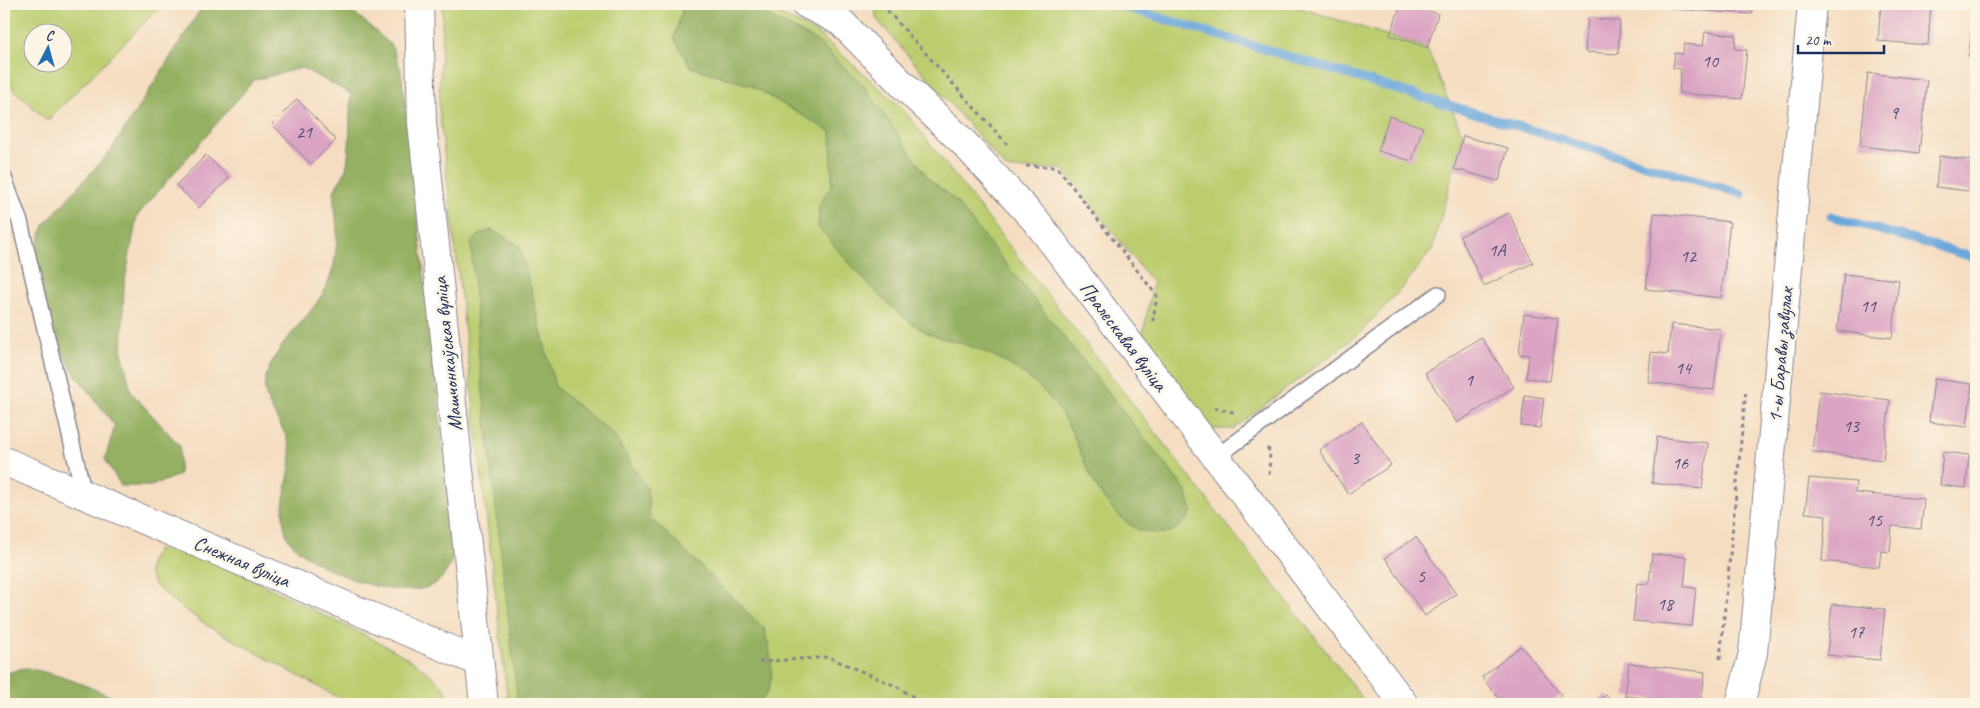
<svg xmlns="http://www.w3.org/2000/svg" width="1980" height="708" font-family="Caveat,sans-serif">
<style>
.green{fill:#bccd70;stroke:#6c7e67;fill-rule:evenodd}
.forest{fill:#95b062;stroke:#587060}
.lines{fill:none;stroke-linecap:round;stroke-linejoin:round}
.stream{stroke:#6ca7dc;stroke-width:9}
.building{fill:#dba4c3}
.lane-casing{stroke:#888690;stroke-width:18}
.street-casing{stroke:#888690;stroke-width:30}
.path{stroke:#888690;stroke-width:3;stroke-dasharray:4 4;stroke-linecap:butt}
.lane{stroke:#fff;stroke-width:15}
.street{stroke:#fff;stroke-width:28}
.labels{text-anchor:middle;stroke-width:5;stroke-linejoin:round;paint-order:stroke}
.number-label{font-size:18px;fill:#4b4c77}
.street-label{font-size:20px;fill:#1b2f5e;stroke:#fcf5e5}
</style>
<rect width="100%" height="100%" fill="#fcf5e5"/>
<filter id="ink" filterUnits="userSpaceOnUse"><feTurbulence type="fractalNoise" baseFrequency=".02" numOctaves="2"/><feDisplacementMap in="SourceGraphic" scale="10" xChannelSelector="R" yChannelSelector="G"/><feConvolveMatrix kernelMatrix="1 2 1 2 8 2 1 2 1" color-interpolation-filters="sRGB"/></filter>
<filter id="wash" filterUnits="userSpaceOnUse"><feTurbulence type="fractalNoise" baseFrequency=".0096" numOctaves="4" result="noise"/><feDisplacementMap in="SourceGraphic" scale="20" xChannelSelector="R" yChannelSelector="G"/><feGaussianBlur stdDeviation="1.12" result="paint"/><feColorMatrix in="noise" values="0 0 0 0 0 0 0 0 0 0 0 0 0 0 0 0 0 1.4 0 .05"/><feComposite in="paint" operator="in"/></filter>
<g filter="url(#wash)">
<rect width="100%" height="100%" fill="#f5ddc1"/>
<!-- green -->
<g class="green">
<path d="M 4,4 L 163,4 L 47,121 L 4,80 ZM 32,32 L 62,32 L 62,62 L 32,62 Z"/>
<polygon points="443,4 759,4 817,33 902,108 1367,704 508,704 439,108"/>
<polygon points="874,4 1288,4 1427,48 1463,136 1432,250 1402,288 1360,333 1233,429 1211,429 1142,339 1153,283 1063,169 1007,169 877,20"/>
<path d="M 170,548 L 217,562 L 392,649 C 414,662 443,679 453,704 L 350,704 L 208,626 L 170,599 L 155,585 L 148,572 L 151,560 L 157,550 Z"/>
</g>
<!-- forest -->
<g class="forest">
<path d="M 204,4 L 345,4 L 391,45 L 401,70 L 455,551 C 445,582 434,591 401,590 C 370,589 308,566 289,540 C 285,534 283,521 283,514 C 282,490 295,468 289,444 C 284,425 261,401 265,381 C 274,342 313,318 328,283 C 337,262 338,238 336,216 C 336,209 332,200 334,193 C 335,185 344,178 346,169 C 351,147 349,117 351,94 L 302,68 L 254,80 L 137,216 L 124,285 L 122,352 L 131,392 L 180,446 L 179,475 L 151,486 L 121,486 L 105,459 L 115,426 L 75,374 L 43,319 L 32,263 L 44,225 L 112,149 Z"/>
<path d="M 684,4 L 745,4 L 817,41 L 864,86 L 928,178 L 954,199 L 1185,489 L 1192,511 C 1181,529 1170,536 1149,532 C 1144,531 1139,531 1135,528 C 1082,495 1087,440 1049,397 C 1030,375 994,353 966,345 C 954,340 938,339 926,332 C 882,306 852,265 818,227 L 819,206 L 832,184 L 831,132 L 750,85 L 691,67 L 674,38 Z"/>
<path d="M 492,230 L 520,246 L 555,387 L 612,433 L 647,489 L 650,517 L 764,628 C 770,653 780,685 758,704 L 518,704 L 479,356 L 471,243 L 480,234 Z"/>
<path d="M 24,668 C 62,674 93,688 127,704 L 4,704 L 4,674 Z"/>
</g>
<g class="lines">
<!-- stream -->
<g class="stream">
<polyline points="1115,4 1742,194"/>
<polyline points="1831,216 1976,258"/>
</g>
</g>
<g id="blocks">
<!-- building -->
<g class="building">
<polygon points="1401,4 1409,4 1438,14 1427,48 1390,35"/>
<polygon points="1672,4 1753,4 1752,14 1672,9"/>
<polygon points="1881,4 1931,4 1928,45 1878,41"/>
<polygon points="1588,18 1620,21 1618,54 1585,52"/>
<polygon points="1972,29 1976,29 1976,56 1969,56"/>
<polygon points="1705,32 1736,35 1735,49 1747,50 1742,99 1679,93 1681,69 1673,68 1675,53 1683,54 1684,44 1703,46"/>
<polygon points="1868,73 1927,80 1919,153 1860,146"/>
<polygon points="297,99 336,140 311,164 272,124"/>
<polygon points="1389,116 1423,127 1412,161 1378,151"/>
<polygon points="1463,136 1508,148 1499,181 1454,169"/>
<polygon points="206,155 229,178 199,208 176,185"/>
<polygon points="1939,156 1976,161 1976,192 1936,187"/>
<polygon points="1509,213 1533,263 1484,286 1460,236"/>
<polygon points="1654,213 1730,222 1721,298 1646,289"/>
<polygon points="1844,274 1899,280 1892,338 1837,331"/>
<polygon points="1524,314 1558,318 1550,381 1526,378 1529,355 1519,354"/>
<polygon points="1671,324 1721,329 1714,390 1648,382 1651,352 1668,354"/>
<polygon points="1481,337 1514,387 1457,423 1425,373"/>
<polygon points="1934,379 1972,384 1967,427 1929,422"/>
<polygon points="1819,391 1890,400 1883,460 1812,452"/>
<polygon points="1525,395 1544,398 1540,428 1521,426"/>
<polygon points="1362,422 1391,465 1348,494 1319,450"/>
<polygon points="1657,437 1708,443 1702,489 1652,483"/>
<polygon points="1943,452 1969,455 1966,488 1940,485"/>
<polygon points="1809,478 1856,482 1855,493 1924,499 1921,529 1892,526 1890,552 1881,551 1879,567 1822,561 1826,515 1805,513"/>
<polygon points="1416,537 1456,594 1425,616 1385,558"/>
<polygon points="1652,554 1687,557 1684,587 1696,588 1692,626 1633,621 1637,583 1649,584"/>
<polygon points="1832,604 1885,609 1880,660 1827,655"/>
<polygon points="1521,646 1561,695 1549,704 1503,704 1482,677"/>
<polygon points="1629,663 1705,672 1701,704 1625,696"/>
<polygon points="1606,695 1614,704 1595,704"/>
</g>
</g>
</g>
<g filter="url(#ink)">
<use href="#blocks" fill-opacity="0" stroke="#888690" stroke-width="1"/>
<g class="lines">
<defs>
<g id="lane">
<polyline points="4,178 20,222 84,495"/>
<polyline points="1216,457 1438,294"/>
</g>
<g id="street">
<polyline points="419,4 422,123 484,704"/>
<polyline points="806,4 840,21 903,85 962,141 1037,222 1404,704"/>
<polyline points="4,461 479,662"/>
<polyline points="1740,704 1753,653 1812,4"/>
</g>
</defs>
<!-- lane casing -->
<use href="#lane" class="lane-casing"/>
<!-- street casing -->
<use href="#street" class="street-casing"/>
<!-- path -->
<g class="path">
<polyline points="887,4 885,8 1007,144"/>
<polyline points="1026,166 1057,167 1157,296 1152,325"/>
<polyline points="1214,408 1237,413"/>
<polyline points="1267,448 1270,451 1269,478"/>
<polyline points="1720,659 1746,389"/>
<polyline points="759,662 828,657 896,686 924,704"/>
</g>
<!-- lane -->
<use href="#lane" class="lane"/>
<!-- street -->
<use href="#street" class="street"/>
</g>
</g>
<g class="labels">
<!-- number labels -->
<g class="number-label">
<text x="1710" y="67">10</text>
<text x="1894" y="119">9</text>
<text x="304" y="138">21</text>
<text x="1497" y="256">1А</text>
<text x="1688" y="262">12</text>
<text x="1868" y="312">11</text>
<text x="1683" y="374">14</text>
<text x="1469" y="386">1</text>
<text x="1851" y="432">13</text>
<text x="1355" y="464">3</text>
<text x="1680" y="469">16</text>
<text x="1874" y="526">15</text>
<text x="1421" y="582">5</text>
<text x="1665" y="610">18</text>
<text x="1856" y="638">17</text>
</g>
<!-- street labels -->
<g class="street-label">
<text transform="translate(1124 336) rotate(53)" y="7">Пралескавая вуліца</text>
<text transform="translate(447 354) rotate(-96)" y="7">Машчонкаўская вуліца</text>
<text transform="translate(1780 355) rotate(-85)" y="7">1-ы Баравы завулак</text>
<text transform="translate(242 561) rotate(23)" y="7">Снежная вуліца</text>
</g>
</g>
<!-- margin -->
<rect width="1980" height="708" fill="none" stroke="#fcf5e5" stroke-width="20"/>
<!-- north arrow -->
<g transform="translate(48 48) rotate(6)"><circle r="24" fill="#fcf5e5" stroke="#a2a6af"/>
<path d="M0-4L9 19L0 12L-9 19Z" fill="#1f6fb2"/>
<text y="-8" font-size="14" font-weight="bold" text-anchor="middle" fill="#1b2f5e">С</text>
</g>
<!-- scale -->
<path d="M1798 45v8h86v-8" fill="none" stroke="#1b2f5e" stroke-width="2.5"/>
<text x="1805" y="45" font-size="15" fill="#1b2f5e" stroke="#fcf5e5" stroke-width="4" paint-order="stroke">20 m</text>
</svg>
